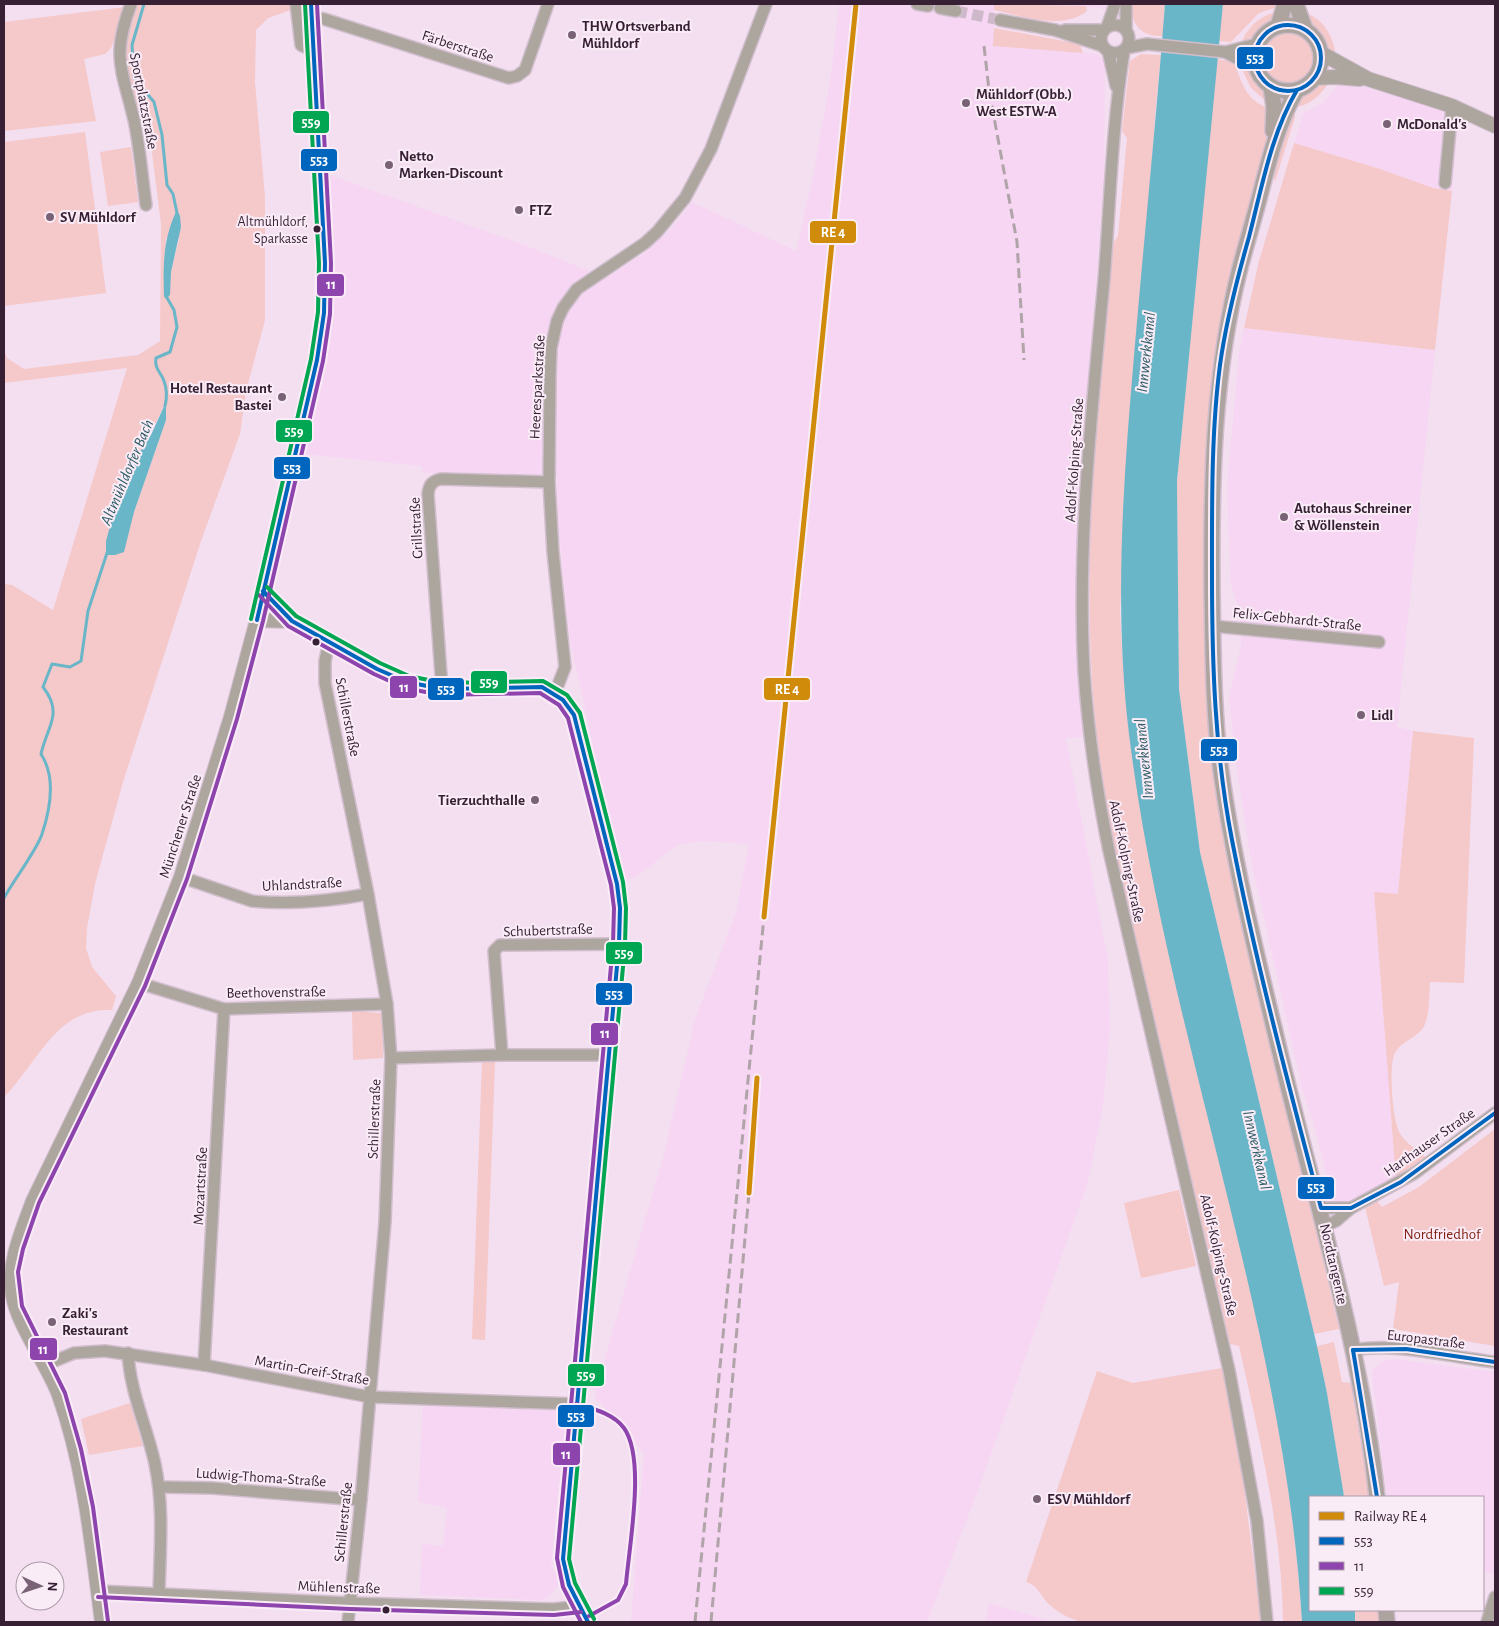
<svg xmlns="http://www.w3.org/2000/svg" width="1499" height="1626" font-family="'Alegreya Sans',sans-serif">
<style>
.built{fill:#f6d6f2}
.green{fill:#f5c8c9;fill-rule:evenodd}
.water{fill:#69b6c9}
.lines{fill:none;stroke-linecap:round;stroke-linejoin:round}
.stream{stroke:#69b6c9;stroke-width:3}
.minor-tunnel{stroke:#ceb9cb;stroke-width:11;stroke-dasharray:11 5.5;stroke-linecap:butt}
.minor-casing{stroke:#d0becd;stroke-width:14}
.tertiary-casing{stroke:#d0becd;stroke-width:16}
.secondary-casing{stroke:#d0becd;stroke-width:18}
.minor{stroke:#ada69f;stroke-width:11}
.tertiary{stroke:#ada69f;stroke-width:14}
.secondary{stroke:#aea49f;stroke-width:15}
.rail{stroke:#b0a4a9;stroke-width:3;stroke-dasharray:10 5;stroke-linecap:butt}
.bus-1-casing{stroke:#faecf7;stroke-width:8}
.bus-2-casing{stroke:#faecf7;stroke-width:8}
.bus-3-casing{stroke:#faecf7;stroke-width:8}
.bus-1{stroke:#0065bd;stroke-width:4}
.bus-2{stroke:#8e44ad;stroke-width:4}
.bus-3{stroke:#00a651;stroke-width:4}
.rail-1-casing{stroke:#faecf7;stroke-width:9}
.rail-1{stroke:#d18b0a;stroke-width:5}
.poi-dot{fill:#796276;stroke:#faecf7;stroke-width:2}
.bus-dot{fill:#371f34;stroke:#faecf7;stroke-width:2}
.labels{text-anchor:middle;stroke-width:4;stroke-linejoin:round;paint-order:stroke}
.bus-label{font-size:14px;fill:#371f34;stroke:#faecf7;text-anchor:end}
.poi-label{font-size:15px;font-weight:bold;fill:#371f34;stroke:#faecf7;text-anchor:start}
.street-label{font-size:15px;fill:#371f34;stroke:#faecf7}
.park-label{font-size:15px;fill:#812012;stroke:#faecf7}
.water-label{font-size:16px;font-style:italic;fill:#2d5d66;stroke:#faecf7}
.line-badge{stroke:#faecf7;stroke-width:2}
.badge-label{font-size:14px;text-anchor:middle;font-weight:bold;fill:#fff}
</style>
<rect width="100%" height="100%" fill="#f4dff1"/>
<!-- built -->
<g class="built">
<polygon points="839,4 994,4 994,46 1097,54 1105,62 1104,176 1080,495 1077,616 1079,695 1084,737 1066,738 1108,960 1110,1027 1103,1106 1088,1182 976,1496 927,1622 631,1622 644,1453 594,1396 664,1154 695,1019 736,913 749,844 704,841 677,845 635,878 622,881 569,635 557,512 557,475 422,473 422,466 304,454 323,373 333,314 335,260 330,175 524,245 607,278 646,252 672,228 692,202 796,251 813,177 831,75"/>
<polygon points="1043,4 1132,4 1131,13 1086,6 1076,7"/>
<polygon points="1340,82 1364,86 1459,115 1452,191 1433,188 1380,169 1294,143 1304,113 1324,102"/>
<polygon points="1244,328 1435,350 1397,727 1413,731 1398,894 1374,893 1396,1180 1347,1203 1333,1201 1313,1122 1302,1089 1250,855 1236,763 1229,698 1241,645 1240,611 1231,586 1227,488 1239,352"/>
<polygon points="1393,1359 1495,1372 1495,1574 1483,1572 1483,1497 1387,1497 1372,1374 1374,1369 1381,1362"/>
<polygon points="423,1402 557,1409 566,1420 551,1564 558,1579 558,1586 548,1598 537,1600 420,1595 422,1544 443,1546 447,1508 418,1502"/>
<polygon points="989,1603 1046,1620 1056,1622 985,1622"/>
</g>
<!-- green -->
<g class="green">
<path d="M 134,4 L 290,4 L 291,10 L 268,18 L 256,30 L 255,82 L 265,197 L 265,320 L 246,391 L 240,434 L 201,541 L 123,782 L 95,884 L 87,928 L 86,948 L 92,967 L 116,996 L 112,1010 C 56,1007 38,1063 4,1097 L 4,584 L 12,585 L 53,610 L 127,368 L 4,383 L 4,350 L 7,358 L 24,369 L 138,355 L 160,341 L 161,224 L 147,114 L 134,108 L 122,53 ZM 166,238 L 179,239 L 171,272 L 171,282 ZM 165,404 L 166,420 L 134,512 L 123,552 C 124,531 121,505 126,485 C 134,456 153,431 165,404 Z"/>
<path d="M 994,4 L 1086,6 L 1087,11 C 1062,31 1022,16 994,10 Z"/>
<path d="M 1132,4 L 1165,4 L 1163,36 C 1141,37 1130,24 1132,4 Z"/>
<polygon points="1223,4 1282,4 1281,6 1259,13 1231,42 1219,41"/>
<polygon points="126,7 111,48 105,54 84,59 96,121 4,131 4,22"/>
<path d="M 1275,12 L 1277,18 L 1257,35 L 1242,42 C 1247,27 1260,16 1275,12 Z"/>
<path d="M 1301,12 C 1323,16 1335,38 1336,59 C 1326,51 1327,47 1320,37 C 1313,28 1305,24 1301,12 Z"/>
<polygon points="994,28 1080,44 1083,53 993,46"/>
<circle cx="1287" cy="57" r="26"/>
<path d="M 1141,54 L 1161,55 L 1156,106 L 1120,609 C 1133,954 1282,1278 1302,1622 L 1283,1622 C 1282,1529 1259,1436 1239,1346 L 1230,1344 C 1206,1238 1181,1132 1155,1027 C 1130,922 1103,815 1094,707 C 1081,552 1099,398 1113,243 L 1118,236 L 1127,138 L 1122,131 L 1130,61 Z"/>
<path d="M 1217,59 L 1234,62 C 1241,82 1247,102 1269,108 L 1266,140 L 1208,451 L 1204,541 L 1204,622 L 1209,707 L 1271,1035 L 1339,1329 L 1314,1334 L 1200,852 L 1179,689 L 1177,481 Z"/>
<path d="M 1239,63 C 1254,70 1266,85 1266,101 L 1251,88 Z"/>
<path d="M 1330,80 C 1324,92 1310,106 1295,107 C 1300,90 1314,85 1330,80 Z"/>
<polygon points="1288,112 1295,114 1295,117 1275,182 1274,177 1271,182"/>
<polygon points="85,132 106,293 4,306 4,142"/>
<polygon points="1294,143 1380,169 1433,188 1452,191 1435,350 1244,328 1259,261"/>
<polygon points="131,147 138,202 108,206 100,152"/>
<path d="M 1413,731 L 1474,738 L 1464,983 L 1430,982 C 1429,994 1430,1012 1425,1024 C 1419,1039 1400,1040 1394,1055 C 1389,1069 1392,1123 1401,1135 C 1408,1146 1420,1150 1428,1160 L 1396,1180 L 1374,892 L 1398,894 Z"/>
<polygon points="352,1011 380,1013 382,1017 383,1058 353,1060"/>
<polygon points="482,1061 495,1062 485,1340 472,1339"/>
<polygon points="1495,1129 1495,1346 1393,1329 1399,1282 1384,1286 1365,1207 1376,1200 1382,1207 1419,1187"/>
<polygon points="1179,1190 1196,1266 1141,1278 1124,1203"/>
<polygon points="1334,1342 1342,1382 1351,1383 1370,1497 1344,1497 1327,1393 1317,1346"/>
<path d="M 1222,1368 L 1243,1479 L 1261,1622 L 1081,1622 C 1069,1618 1058,1613 1049,1604 C 1040,1596 1039,1586 1026,1582 L 1097,1371 L 1133,1383 Z"/>
<polygon points="130,1403 143,1446 89,1455 81,1419"/>
<polygon points="1355,1610 1380,1610 1381,1622 1355,1622"/>
</g>
<!-- water -->
<g class="water">
<path d="M 1165,4 L 1223,4 L 1177,481 L 1179,689 L 1200,852 L 1317,1346 L 1327,1393 L 1343,1490 L 1344,1497 L 1310,1497 L 1310,1610 L 1355,1610 L 1355,1622 L 1302,1622 C 1284,1320 1166,1034 1129,734 C 1114,608 1123,483 1134,356 C 1144,239 1156,121 1165,4 Z"/>
<path d="M 177,210 L 180,216 L 181,227 L 171,272 L 170,295 L 166,299 L 164,296 C 163,265 163,238 177,210 Z"/>
<polygon points="166,402 166,420 134,512 124,552 115,555 106,555 106,541 112,519 134,461 151,435"/>
</g>
<g class="lines">
<!-- stream -->
<g class="stream">
<polyline points="144,4 132,45 134,78 154,102 162,135 167,185 173,194 177,213"/>
<path d="M 165,406 C 167,398 167,389 164,381 C 161,372 154,369 156,358 L 170,352 L 177,327 L 174,310 L 166,296"/>
<path d="M 4,898 C 13,881 37,850 42,834 C 50,810 56,777 41,754 C 47,726 64,714 43,687 L 52,664 L 70,667 L 81,661 L 88,611 L 107,553"/>
</g>
<!-- minor-tunnel -->
<polyline class="minor-tunnel" points="956,11 1000,20"/>
<defs>
<g id="minor">
<path d="M 131,4 C 111,57 122,69 134,120 C 140,148 142,177 146,205"/>
<polyline points="296,4 301,45 313,51"/>
<polyline points="917,4 928,6"/>
<polyline points="1126,4 1126,29"/>
<polyline points="940,8 956,11"/>
<polyline points="312,17 324,19 509,78 517,76 525,70 548,4"/>
<polyline points="1000,20 1055,30 1103,46"/>
<circle cx="1115" cy="39" r="14"/>
<polyline points="1107,27 1115,4"/>
<polyline points="1065,30 1104,30"/>
<polyline points="1126,48 1147,44 1225,52 1257,44"/>
<polyline points="1108,51 1116,86"/>
<path d="M 1124,51 C 1112,126 1110,204 1104,280 C 1092,410 1077,541 1084,671 C 1088,732 1097,792 1109,851 L 1229,1370 L 1257,1521 L 1267,1622"/>
<polyline points="1225,52 1256,68"/>
<polyline points="1445,183 1452,106"/>
<polyline points="1212,626 1379,642"/>
<polyline points="329,642 325,661 325,683 368,894 387,1004 391,1058 385,1222 361,1500 348,1622"/>
<path d="M 442,689 L 428,494 C 429,485 432,481 441,479 L 549,482"/>
<polyline points="555,693 565,667 553,552 549,482 550,374 551,348 557,321 563,308 577,289 645,243 657,232 685,198 711,149 766,4"/>
<path d="M 181,877 L 252,901 C 291,905 330,901 368,894"/>
<polyline points="139,983 224,1009 387,1004"/>
<polyline points="502,1055 494,951 500,945 619,944"/>
<polyline points="391,1058 502,1055 608,1055"/>
<polyline points="1321,1208 1351,1208"/>
<polyline points="1325,1226 1336,1221 1351,1208 1415,1173 1495,1113"/>
<path d="M 1353,1350 C 1399,1342 1449,1357 1495,1362"/>
<path d="M 128,1353 C 130,1392 147,1427 155,1464 C 164,1507 160,1550 159,1594"/>
<polyline points="45,1365 74,1353 105,1351 204,1365 370,1397 578,1404"/>
<polyline points="204,1365 224,1009"/>
<polyline points="159,1487 212,1488 361,1500"/>
<polyline points="98,1591 350,1603 554,1609 580,1606"/>
<polyline points="1487,1622 1495,1597"/>
</g>
<g id="tertiary">
<polyline points="1321,53 1368,79 1452,106 1495,126"/>
<polyline points="1314,78 1335,77 1360,79"/>
<polyline points="263,591 292,621 377,669 407,682 442,689 542,687 563,700 574,715 617,884 620,908 619,944 563,1559 569,1585 588,1622"/>
<polyline points="257,620 292,621"/>
<path d="M 102,1622 C 92,1547 85,1468 59,1395 C 48,1365 18,1326 13,1296 C 7,1264 22,1231 33,1201 L 139,983 L 181,877 L 231,717 L 257,620 L 291,474 L 317,360 L 324,313 L 325,263 L 311,4"/>
</g>
<g id="secondary">
<polyline points="1296,4 1305,29"/>
<circle cx="1288" cy="58" r="33"/>
<polyline points="1278,26 1285,4"/>
<polyline points="1271,87 1274,107 1273,131"/>
<path d="M 1297,90 C 1277,124 1269,161 1259,199 C 1253,222 1246,245 1240,268 C 1213,374 1211,483 1212,591 C 1213,651 1213,712 1221,771 C 1234,866 1258,960 1280,1053 C 1315,1201 1361,1346 1377,1497"/>
<polyline points="1386,1610 1387,1622"/>
</g>
</defs>
<!-- minor casing -->
<use href="#minor" class="minor-casing"/>
<!-- tertiary casing -->
<use href="#tertiary" class="tertiary-casing"/>
<!-- secondary casing -->
<use href="#secondary" class="secondary-casing"/>
<!-- minor -->
<use href="#minor" class="minor"/>
<!-- tertiary -->
<use href="#tertiary" class="tertiary"/>
<!-- secondary -->
<use href="#secondary" class="secondary"/>
<!-- rail -->
<g class="rail">
<polyline points="984,46 989,90 1017,242 1024,360"/>
<polyline points="695,1622 764,917"/>
<polyline points="711,1622 749,1193"/>
</g>
<defs>
<g id="bus-1">
<circle cx="1288" cy="58" r="33"/>
<path d="M 1297,90 C 1271,134 1262,187 1249,237 C 1237,279 1226,321 1220,365 C 1211,433 1212,509 1212,577 C 1212,665 1215,753 1232,840 C 1256,964 1289,1086 1321,1208 L 1351,1208 L 1401,1182 L 1495,1113"/>
<polyline points="263,591 292,621 377,669 407,682 442,689 542,687 563,700 574,715 617,884 620,908 619,944 563,1559 569,1585 588,1622"/>
<polyline points="257,620 317,360 324,313 325,263 311,4"/>
<polyline points="1353,1350 1377,1497"/>
<polyline points="1353,1350 1406,1349 1495,1362"/>
</g>
<g id="bus-2">
<polyline points="259,595 288,626 374,674 405,688 441,695 540,693 559,705 568,718 611,885 614,908 613,944 557,1558 563,1587 581,1622"/>
<path d="M 576,1404 C 593,1409 613,1413 624,1428 C 646,1459 629,1546 626,1584 L 618,1600 L 589,1616"/>
<polyline points="98,1597 350,1609 554,1615 581,1612"/>
<polyline points="108,1621 93,1507 81,1449 65,1393 22,1306 18,1272 23,1249 39,1203 145,986 187,879 237,719 263,621 323,361 330,314 331,263 317,4"/>
</g>
<g id="bus-3">
<polyline points="267,587 296,616 380,663 409,676 443,683 543,681 567,695 580,713 623,882 626,908 625,945 569,1559 575,1583 594,1619"/>
<polyline points="251,619 311,359 318,312 319,263 305,4"/>
</g>
</defs>
<!-- bus-1 casing -->
<use href="#bus-1" class="bus-1-casing"/>
<!-- bus-2 casing -->
<use href="#bus-2" class="bus-2-casing"/>
<!-- bus-3 casing -->
<use href="#bus-3" class="bus-3-casing"/>
<!-- bus-1 -->
<use href="#bus-1" class="bus-1"/>
<!-- bus-2 -->
<use href="#bus-2" class="bus-2"/>
<!-- bus-3 -->
<use href="#bus-3" class="bus-3"/>
<defs>
<g id="rail-1">
<polyline points="764,917 856,4"/>
<polyline points="749,1193 757,1078"/>
</g>
</defs>
<!-- rail-1 casing -->
<use href="#rail-1" class="rail-1-casing"/>
<!-- rail-1 -->
<use href="#rail-1" class="rail-1"/>
</g>
<!-- markers -->
<g class="poi-dot">
<circle cx="572" cy="35" r="5"/>
<circle cx="966" cy="103" r="5"/>
<circle cx="1387" cy="124" r="5"/>
<circle cx="389" cy="165" r="5"/>
<circle cx="519" cy="210" r="5"/>
<circle cx="50" cy="217" r="5"/>
<circle cx="282" cy="397" r="5"/>
<circle cx="1284" cy="517" r="5"/>
<circle cx="1361" cy="715" r="5"/>
<circle cx="535" cy="800" r="5"/>
<circle cx="52" cy="1322" r="5"/>
<circle cx="1037" cy="1499" r="5"/>
</g>
<g class="bus-dot">
<circle cx="317" cy="229" r="4.5"/>
<circle cx="316" cy="642" r="4.5"/>
<circle cx="386" cy="1610" r="4.5"/>
</g>
<g class="labels">
<!-- bus labels -->
<g class="bus-label">
<text x="308" y="226">Altmühldorf,<tspan x="308" dy="17">Sparkasse</tspan></text>
</g>
<!-- poi labels -->
<g class="poi-label">
<text x="582" y="31">THW Ortsverband<tspan x="582" dy="17">Mühldorf</tspan></text>
<text x="976" y="99">Mühldorf (Obb.)<tspan x="976" dy="17">West ESTW-A</tspan></text>
<text x="1397" y="129">McDonald's</text>
<text x="399" y="161">Netto<tspan x="399" dy="17">Marken-Discount</tspan></text>
<text x="529" y="215">FTZ</text>
<text x="60" y="222">SV Mühldorf</text>
<text x="272" y="393" text-anchor="end">Hotel Restaurant<tspan x="272" dy="17">Bastei</tspan></text>
<text x="1294" y="513">Autohaus Schreiner<tspan x="1294" dy="17">&amp; Wöllenstein</tspan></text>
<text x="1371" y="720">Lidl</text>
<text x="525" y="805" text-anchor="end">Tierzuchthalle</text>
<text x="62" y="1318">Zaki's<tspan x="62" dy="17">Restaurant</tspan></text>
<text x="1047" y="1504">ESV Mühldorf</text>
</g>
<!-- street labels -->
<g class="street-label">
<text transform="translate(458 46) rotate(18)" y="5">Färberstraße</text>
<text transform="translate(144 101) rotate(79)" y="5">Sportplatzstraße</text>
<text transform="translate(537 387) rotate(-87)" y="5">Heeresparkstraße</text>
<text transform="translate(1074 460) rotate(-86)" y="5">Adolf-Kolping-Straße</text>
<text transform="translate(416 528) rotate(-93)" y="5">Grillstraße</text>
<text transform="translate(1297 619) rotate(6)" y="5">Felix-Gebhardt-Straße</text>
<text transform="translate(348 717) rotate(79)" y="5">Schillerstraße</text>
<text transform="translate(180 826) rotate(-72)" y="5">Münchener Straße</text>
<text transform="translate(1127 861) rotate(78)" y="5">Adolf-Kolping-Straße</text>
<text transform="translate(302 884) rotate(-3)" y="5">Uhlandstraße</text>
<text transform="translate(548 930) rotate(-2)" y="5">Schubertstraße</text>
<text transform="translate(276 992) rotate(-1)" y="5">Beethovenstraße</text>
<text transform="translate(374 1119) rotate(-88)" y="5">Schillerstraße</text>
<text transform="translate(1429 1142) rotate(-35)" y="5">Harthauser Straße</text>
<text transform="translate(200 1186) rotate(-87)" y="5">Mozartstraße</text>
<text transform="translate(1219 1255) rotate(77)" y="5">Adolf-Kolping-Straße</text>
<text transform="translate(1334 1264) rotate(77)" y="5">Nordtangente</text>
<text transform="translate(1426 1339) rotate(7)" y="5">Europastraße</text>
<text transform="translate(312 1370) rotate(10)" y="5">Martin-Greif-Straße</text>
<text transform="translate(261 1477) rotate(4)" y="5">Ludwig-Thoma-Straße</text>
<text transform="translate(343 1522) rotate(-84)" y="5">Schillerstraße</text>
<text transform="translate(339 1587) rotate(2)" y="5">Mühlenstraße</text>
</g>
<!-- park labels -->
<g class="park-label">
<text x="1442" y="1239">Nordfriedhof</text>
</g>
<!-- water labels -->
<g class="water-label">
<text transform="translate(1145 352) rotate(-84)" y="6">Innwerkkanal</text>
<text transform="translate(126 472) rotate(-67)" y="6">Altmühldorfer Bach</text>
<text transform="translate(1143 759) rotate(-96)" y="6">Innwerkkanal</text>
<text transform="translate(1258 1150) rotate(77)" y="6">Innwerkkanal</text>
</g>
</g>
<g class="line-badge">
<rect x="1236" y="46" width="38" height="24" rx="5" fill="#0065bd"/>
<rect x="292" y="110" width="38" height="24" rx="5" fill="#00a651"/>
<rect x="300" y="148" width="38" height="24" rx="5" fill="#0065bd"/>
<rect x="809" y="220" width="48" height="24" rx="5" fill="#d18b0a"/>
<rect x="316" y="273" width="29" height="24" rx="5" fill="#8e44ad"/>
<rect x="275" y="419" width="38" height="24" rx="5" fill="#00a651"/>
<rect x="273" y="456" width="38" height="24" rx="5" fill="#0065bd"/>
<rect x="470" y="670" width="38" height="24" rx="5" fill="#00a651"/>
<rect x="389" y="675" width="29" height="24" rx="5" fill="#8e44ad"/>
<rect x="763" y="677" width="48" height="24" rx="5" fill="#d18b0a"/>
<rect x="427" y="677" width="38" height="24" rx="5" fill="#0065bd"/>
<rect x="1200" y="738" width="38" height="24" rx="5" fill="#0065bd"/>
<rect x="605" y="941" width="38" height="24" rx="5" fill="#00a651"/>
<rect x="595" y="982" width="38" height="24" rx="5" fill="#0065bd"/>
<rect x="590" y="1022" width="29" height="24" rx="5" fill="#8e44ad"/>
<rect x="1297" y="1176" width="38" height="24" rx="5" fill="#0065bd"/>
<rect x="29" y="1337" width="29" height="24" rx="5" fill="#8e44ad"/>
<rect x="567" y="1363" width="38" height="24" rx="5" fill="#00a651"/>
<rect x="557" y="1404" width="38" height="24" rx="5" fill="#0065bd"/>
<rect x="552" y="1442" width="29" height="24" rx="5" fill="#8e44ad"/>
</g>
<g class="badge-label">
<text x="1255" y="63">553</text>
<text x="311" y="127">559</text>
<text x="319" y="165">553</text>
<text x="833" y="237">RE 4</text>
<text x="331" y="289">11</text>
<text x="294" y="436">559</text>
<text x="292" y="473">553</text>
<text x="489" y="687">559</text>
<text x="404" y="692">11</text>
<text x="787" y="694">RE 4</text>
<text x="446" y="694">553</text>
<text x="1219" y="755">553</text>
<text x="624" y="958">559</text>
<text x="614" y="999">553</text>
<text x="605" y="1038">11</text>
<text x="1316" y="1192">553</text>
<text x="43" y="1354">11</text>
<text x="586" y="1380">559</text>
<text x="576" y="1421">553</text>
<text x="566" y="1459">11</text>
</g>
<!-- border -->
<rect width="1499" height="1626" fill="none" stroke="#371f34" stroke-width="10"/>
<!-- legend -->
<rect x="1309" y="1496" width="175" height="115" fill="#faecf7" stroke="#ac9aa9"/>
<rect x="1319" y="1512" width="25" height="8" fill="#d18b0a" stroke="#ac9aa9"/>
<text x="1354" y="1521" font-size="15" fill="#371f34">Railway RE 4</text>
<rect x="1319" y="1537" width="25" height="8" fill="#0065bd" stroke="#ac9aa9"/>
<text x="1354" y="1546" font-size="15" fill="#371f34">553</text>
<rect x="1319" y="1562" width="25" height="8" fill="#8e44ad" stroke="#ac9aa9"/>
<text x="1354" y="1571" font-size="15" fill="#371f34">11</text>
<rect x="1319" y="1587" width="25" height="8" fill="#00a651" stroke="#ac9aa9"/>
<text x="1354" y="1596" font-size="15" fill="#371f34">559</text>
<!-- north arrow -->
<g transform="translate(40 1586) rotate(93)"><circle r="24" fill="#faecf7" stroke="#ac9aa9"/>
<path d="M0-4L9 19L0 12L-9 19Z" fill="#796276"/>
<text y="-8" font-size="14" font-weight="bold" text-anchor="middle" fill="#371f34">N</text>
</g>
</svg>
